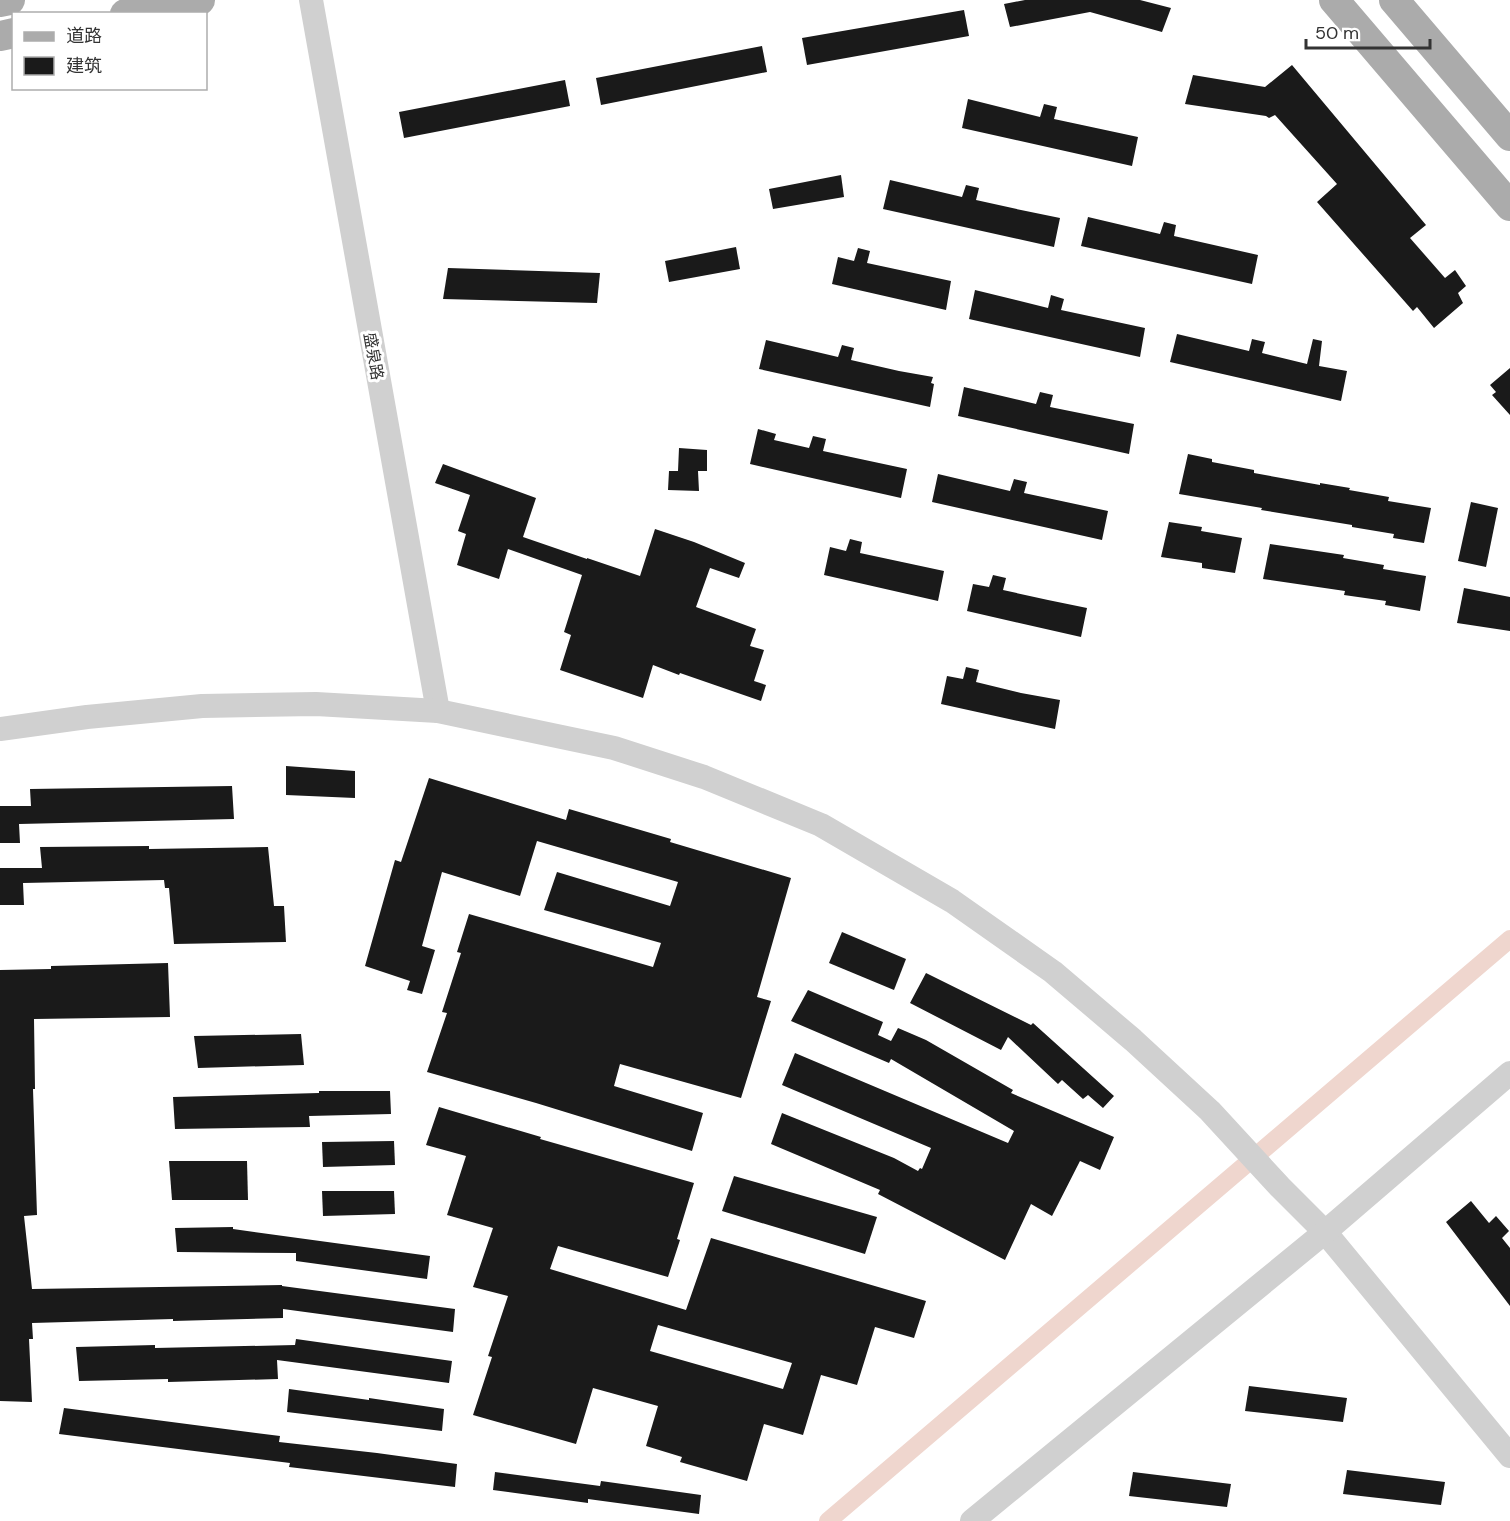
<svg xmlns="http://www.w3.org/2000/svg" width="1510" height="1521" font-family="'DM Sans','Noto Sans SC',sans-serif">
<style>
.lines{fill:none;stroke-linecap:round;stroke-linejoin:round}
.canal{stroke:#efd6ce;stroke-width:18}
.building{fill:#1a1a1a;fill-rule:evenodd}
.minor{stroke:#d0d0d0;stroke-width:24}
.major{stroke:#ababab;stroke-width:30}
.labels{text-anchor:middle;stroke-width:6;stroke-linejoin:round;paint-order:stroke}
.street-label{font-size:16px;fill:#333;stroke:#fff}
</style>
<rect width="100%" height="100%" fill="#fff"/>
<g class="lines">
<!-- canal -->
<polyline class="canal" points="828,1521 1510,939"/>
</g>
<!-- building -->
<g class="building">
<polygon points="1025,0 1140,0 1171,8 1162,32 1090,12 1010,27 1004,4"/>
<polygon points="964,10 969,36 807,65 802,38"/>
<polygon points="762,46 767,72 601,105 596,78"/>
<polygon points="1292,65 1426,225 1410,238 1445,278 1455,270 1466,286 1458,293 1463,303 1434,328 1417,307 1413,311 1317,202 1337,184 1275,115 1269,118 1266,116 1185,104 1193,75 1265,87"/>
<polygon points="565,80 570,106 404,138 399,112"/>
<polygon points="968,99 1040,117 1044,104 1057,107 1054,119 1138,137 1132,166 962,128"/>
<polygon points="841,175 844,197 773,209 769,189"/>
<polygon points="890,180 962,197 966,185 979,188 976,200 1021,210 1060,218 1054,247 883,209"/>
<polygon points="1088,217 1160,234 1164,222 1176,225 1174,236 1258,255 1252,284 1081,246"/>
<polygon points="736,247 740,269 669,282 665,261"/>
<polygon points="858,248 870,251 867,263 951,281 946,310 832,284 838,257 854,261"/>
<polygon points="448,268 600,273 597,303 443,299"/>
<polygon points="975,290 1048,308 1051,295 1064,299 1061,310 1145,328 1140,357 969,319"/>
<polygon points="1177,334 1249,351 1252,339 1265,342 1262,353 1307,364 1313,339 1322,341 1319,366 1347,371 1341,401 1170,362"/>
<polygon points="766,340 838,357 842,345 854,348 851,360 899,371 933,377 931,383 934,384 930,407 759,369"/>
<polygon points="1510,368 1510,415 1492,395 1496,392 1490,385"/>
<polygon points="964,387 1036,404 1040,392 1053,395 1050,407 1134,424 1129,454 958,416"/>
<polygon points="758,429 776,434 774,440 809,448 813,436 826,439 823,451 907,469 901,498 750,464"/>
<polygon points="679,448 707,450 707,471 698,471 699,491 668,490 669,471 678,471"/>
<polygon points="1188,454 1212,459 1212,462 1254,470 1254,473 1320,485 1320,483 1350,488 1349,490 1389,497 1388,501 1431,508 1424,543 1393,538 1394,534 1352,527 1352,525 1261,510 1262,508 1179,494"/>
<polygon points="443,464 536,498 523,537 587,559 587,558 640,576 655,529 694,542 745,563 739,578 710,568 696,607 756,629 750,646 764,650 754,681 766,685 761,701 680,673 679,675 653,665 643,698 560,670 571,635 564,632 582,575 508,549 499,579 457,565 466,534 458,531 470,495 435,483"/>
<polygon points="938,474 1010,491 1014,479 1027,482 1024,493 1108,511 1102,540 932,502"/>
<polygon points="1471,502 1498,508 1486,567 1458,561"/>
<polygon points="1169,522 1202,527 1201,531 1242,538 1235,573 1202,568 1202,563 1161,557"/>
<polygon points="850,539 862,542 860,553 944,571 938,601 824,575 830,547 846,551"/>
<polygon points="1270,544 1344,555 1343,558 1384,565 1383,569 1426,576 1420,611 1385,605 1386,601 1344,595 1345,591 1263,579"/>
<polygon points="993,575 1006,578 1003,590 1048,600 1087,608 1081,637 967,611 973,584 989,587"/>
<polygon points="1464,588 1510,597 1510,631 1457,623"/>
<polygon points="966,667 979,670 976,682 1021,693 1060,700 1055,729 941,704 947,676 963,679"/>
<polygon points="286,766 355,771 355,798 286,795"/>
<polygon points="429,778 566,820 569,809 671,839 670,842 791,878 757,997 771,1001 741,1098 620,1064 614,1086 703,1113 692,1151 536,1103 427,1072 447,1013 442,1012 461,953 457,952 469,914 653,967 661,943 544,910 557,872 670,906 678,882 537,841 520,896 442,872 422,946 435,950 422,994 407,990 410,981 365,966 395,860 401,862"/>
<polygon points="232,786 234,819 19,824 20,843 0,843 0,806 31,806 30,789"/>
<polygon points="149,846 149,849 268,847 274,906 284,906 286,942 174,944 169,888 165,888 164,880 23,883 24,905 0,905 0,868 42,868 40,847"/>
<polygon points="842,932 906,959 894,990 829,963"/>
<polygon points="168,963 170,1017 34,1019 35,1089 33,1089 37,1215 24,1216 32,1289 282,1285 282,1286 455,1309 453,1332 283,1309 283,1318 173,1321 173,1319 32,1323 33,1339 29,1339 32,1402 0,1401 0,970 51,969 51,966"/>
<polygon points="926,973 1031,1025 1033,1023 1114,1096 1103,1108 1088,1095 1083,1099 1062,1080 1058,1084 1008,1037 1001,1050 910,1003"/>
<polygon points="808,990 883,1022 878,1035 891,1041 898,1028 926,1040 1013,1090 1011,1093 1114,1137 1100,1170 1080,1161 1052,1216 1031,1204 1005,1260 878,1194 880,1190 771,1144 782,1113 894,1158 918,1171 920,1168 922,1169 931,1148 782,1085 795,1053 1008,1143 1014,1131 891,1059 889,1063 791,1021"/>
<polygon points="301,1034 304,1065 198,1068 194,1036"/>
<polygon points="319,1091 390,1091 391,1114 309,1116 310,1127 175,1129 173,1097 319,1093"/>
<path d="M 439,1107 L 541,1137 L 540,1139 L 694,1183 L 677,1239 L 680,1240 L 668,1277 L 558,1246 L 550,1269 L 686,1310 L 711,1238 L 926,1301 L 914,1338 L 875,1327 L 857,1385 L 821,1375 L 803,1435 L 764,1424 L 747,1481 L 680,1462 L 682,1457 L 646,1446 L 658,1406 L 593,1388 L 576,1444 L 473,1415 L 492,1357 L 488,1356 L 508,1296 L 473,1287 L 493,1228 L 447,1215 L 466,1156 L 426,1145 ZM 658,1325 L 792,1363 L 783,1389 L 650,1351 Z"/>
<polygon points="394,1141 395,1165 323,1167 322,1142"/>
<polygon points="169,1161 247,1161 248,1200 172,1200"/>
<polygon points="734,1176 877,1217 865,1254 722,1211"/>
<polygon points="322,1191 394,1191 395,1214 323,1216"/>
<polygon points="1471,1201 1489,1223 1496,1216 1509,1231 1502,1238 1510,1248 1510,1306 1446,1222"/>
<polygon points="233,1227 233,1229 430,1256 427,1279 296,1261 296,1253 177,1252 175,1228"/>
<polygon points="296,1339 452,1361 449,1383 277,1360 278,1379 168,1382 168,1379 79,1381 76,1347 155,1345 155,1348 295,1345"/>
<polygon points="1249,1386 1347,1398 1343,1422 1245,1411"/>
<polygon points="289,1389 369,1400 369,1398 444,1409 442,1431 287,1412"/>
<polygon points="64,1408 280,1436 279,1442 377,1453 457,1464 455,1487 289,1467 290,1463 59,1434"/>
<polygon points="1347,1470 1445,1482 1441,1505 1343,1494"/>
<polygon points="495,1472 600,1486 601,1481 701,1495 699,1514 588,1499 588,1503 493,1490"/>
<polygon points="1133,1472 1231,1484 1227,1507 1129,1496"/>
</g>
<g class="lines">
<!-- minor -->
<g class="minor">
<polyline points="311,0 438,711"/>
<polyline points="0,729 87,717 202,706 316,704 438,711 614,748 704,777 821,825 952,901 1053,972 1133,1040 1210,1111 1280,1187 1325,1232 1510,1456"/>
<polyline points="972,1521 1325,1232 1510,1073"/>
</g>
<!-- major -->
<g class="major">
<polyline points="1334,0 1510,206"/>
<polyline points="1394,0 1510,136"/>
<polyline points="0,2 10,0"/>
<polyline points="125,14 200,0"/>
<polyline points="0,36 14,33"/>
</g>
</g>
<g class="labels">
<!-- street labels -->
<g class="street-label">
<text transform="translate(374 356) rotate(80)" y="6">盛泉路</text>
</g>
</g>
<!-- legend -->
<rect x="12" y="12" width="195" height="78" fill="#ffffff" stroke="#adadad" stroke-width="1.5"/>
<rect x="24" y="32" width="30" height="9" fill="#ababab" stroke="#adadad" stroke-width="1.5"/>
<text x="66" y="42" font-size="18" fill="#333333">道路</text>
<rect x="24" y="57" width="30" height="18" fill="#1a1a1a" stroke="#adadad" stroke-width="1.5"/>
<text x="66" y="72" font-size="18" fill="#333333">建筑</text>
<!-- scale -->
<path d="M1306 39v9h124v-9" fill="none" stroke="#333333" stroke-width="3"/>
<text x="1315" y="39" font-size="18" fill="#333333" stroke="#ffffff" stroke-width="4.5" paint-order="stroke">50 m</text>
</svg>
